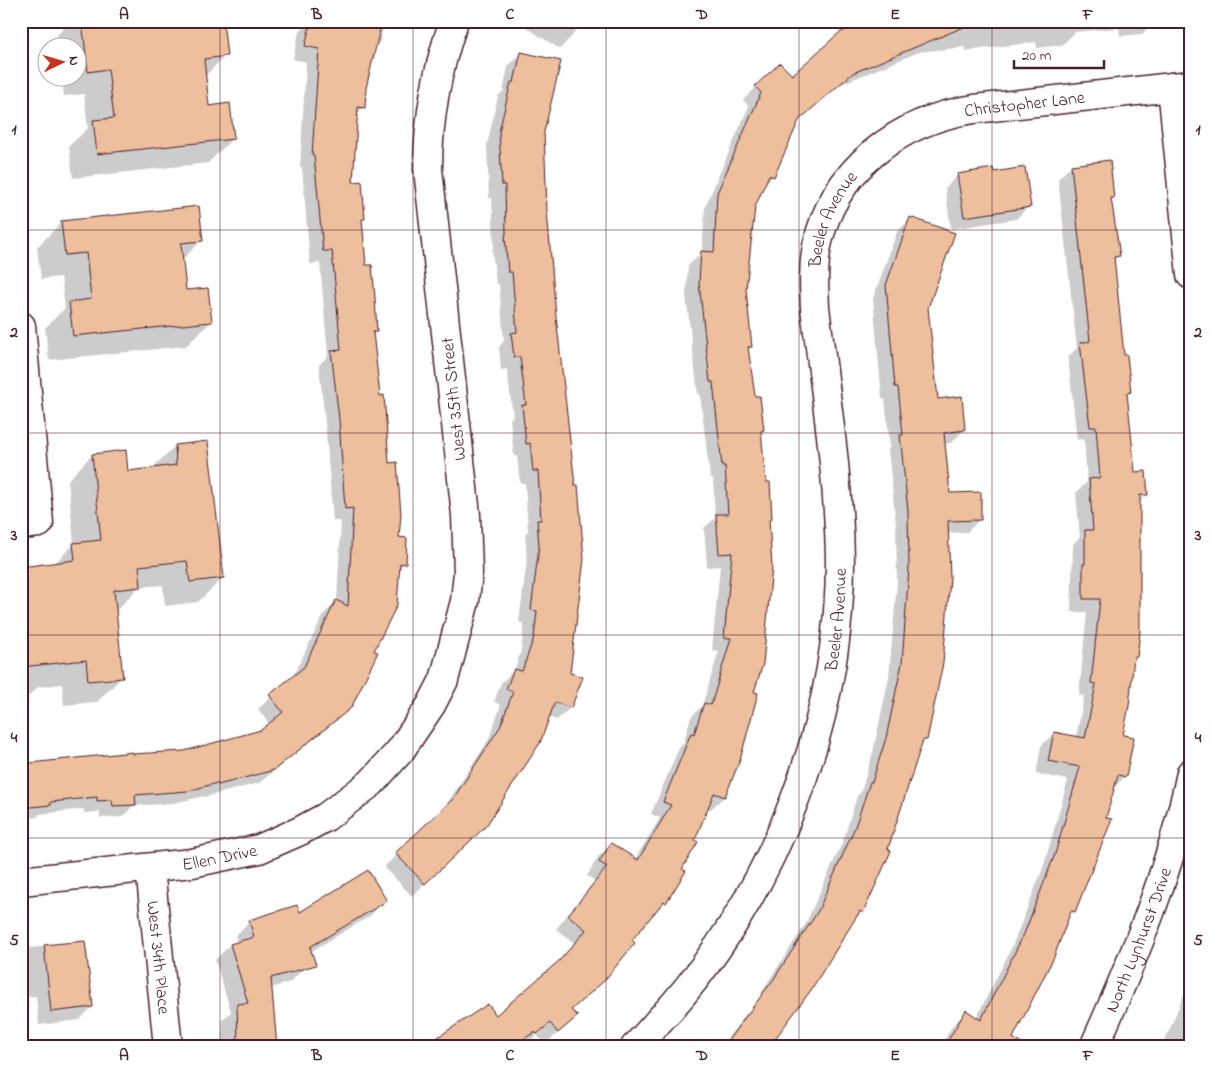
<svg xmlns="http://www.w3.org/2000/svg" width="1212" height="1068" font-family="'Indie Flower',sans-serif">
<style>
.shadow{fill:#0003}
.building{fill:#edbf9d;stroke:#4a1f2b}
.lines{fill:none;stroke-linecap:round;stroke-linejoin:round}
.street-casing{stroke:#4a1f2b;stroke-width:31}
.street{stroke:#fff;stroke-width:28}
.grid{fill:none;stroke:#4a1f2b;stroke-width:1;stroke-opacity:0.55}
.labels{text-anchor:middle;stroke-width:4;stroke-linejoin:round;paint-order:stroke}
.street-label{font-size:18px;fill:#4a1f2b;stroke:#fff}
.neatline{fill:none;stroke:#4a1f2b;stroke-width:2}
.grid-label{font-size:16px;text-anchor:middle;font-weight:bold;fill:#4a1f2b}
</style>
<rect width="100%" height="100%" fill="#fff"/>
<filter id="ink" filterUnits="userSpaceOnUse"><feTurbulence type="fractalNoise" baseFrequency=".02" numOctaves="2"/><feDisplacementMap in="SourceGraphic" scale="10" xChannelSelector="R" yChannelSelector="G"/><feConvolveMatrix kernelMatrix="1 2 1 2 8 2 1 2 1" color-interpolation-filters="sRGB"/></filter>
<g filter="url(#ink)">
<!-- shadow -->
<g class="shadow">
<polygon points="71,21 221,21 225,56 205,76 208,107 233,138 208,163 73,178 69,146 88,128 84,94 64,96 62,78 78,78 78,48 58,48 57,35"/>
<polygon points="311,21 385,21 380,41 374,48 365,88 364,107 356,115 352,183 364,218 361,221 365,266 376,331 372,335 398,538 404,563 399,569 373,651 350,707 337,720 259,783 205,797 204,796 174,803 133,806 122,817 100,818 100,812 84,813 84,809 40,814 37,817 21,819 21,766 185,752 262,731 270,725 258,709 293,677 323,615 337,601 341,521 333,521 326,432 319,365 328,356 320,263 310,264 302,167 300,167 306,62 293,59 299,32"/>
<polygon points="531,21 582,21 572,36 560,49 527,28"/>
<polygon points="870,21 1191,21 1191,23 1148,28 1142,34 1120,36 1119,28 1075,32 1062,45 1037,48 1036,42 966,51 965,47 919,52 839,85 797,122 773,176 762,186 754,207 744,289 751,347 747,350 754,398 763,430 760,433 765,483 771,519 768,522 724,797 711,809 707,808 665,902 570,1010 576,1016 563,1029 544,1045 537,1035 524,1046 522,1044 517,1047 426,1047 495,1017 553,967 574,943 556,929 595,881 587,876 598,857 611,845 635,859 660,818 651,814 679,748 683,744 691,717 702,706 719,651 712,650 720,566 707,567 704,528 715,518 713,478 710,478 700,394 698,394 686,296 688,266 702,253 705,207 749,106 743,100 780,64 792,77"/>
<polygon points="521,53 543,131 569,673 581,678 570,708 557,720 548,717 472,839 412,896 384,867 442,811 488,741 501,705 494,702 501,683 515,669 521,651 524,624 519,622 527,560 525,534 528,531 525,483 520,483 517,456 514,456 510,419 513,416 507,369 501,370 499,347 504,341 499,284 496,284 492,249 494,247 492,198 489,198 487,145 498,96 503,92 508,66"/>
<polygon points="1071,166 1113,198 1110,200 1119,255 1113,261 1123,357 1130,392 1126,395 1134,474 1147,494 1139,503 1136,656 1133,660 1122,736 1125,776 1113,789 1074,911 1068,916 1008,1047 940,1047 953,1025 966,1012 976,1018 1011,949 1043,868 1068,780 1036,774 1041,746 1054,733 1076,738 1084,696 1079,695 1087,612 1071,612 1073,544 1080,537 1076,493 1087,482 1084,439 1077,440 1068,357 1077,348 1058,179"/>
<polygon points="993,173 1029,206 1016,219 951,229 945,188 958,175"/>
<polygon points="910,219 927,308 937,400 964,430 951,443 943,444 949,494 980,519 967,532 947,533 925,740 920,745 862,912 850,924 791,1011 761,993 805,925 843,841 857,796 861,792 873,752 889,677 897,581 896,525 888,449 890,447 885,399 882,399 873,299 897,232"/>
<polygon points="62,222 202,240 182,260 185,291 211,322 186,346 49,360 45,328 65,308 61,277 41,279 37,247"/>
<polygon points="175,446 223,578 198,602 165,606 163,585 139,587 115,612 122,677 97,702 64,705 62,684 38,687 21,703 21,550 24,549 26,567 54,564 74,544 68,480 92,455 127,472 151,469"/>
<polygon points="385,900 370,916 310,952 305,967 290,982 271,988 275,1047 223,1047 222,1020 231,1012 215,960 230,945 237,943 235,936 250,921"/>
<polygon points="84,942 92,1007 79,1020 39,1025 36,996 21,998 21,949"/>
<polygon points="1191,977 1191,1047 1161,1047 1169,1031"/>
<polygon points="758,1003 767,1047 721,1047 745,1015"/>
</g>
<!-- building -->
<g class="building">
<polygon points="82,21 223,21 227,56 204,59 209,106 230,103 234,139 97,154 93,120 114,118 108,69 88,72"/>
<polygon points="311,21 382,21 366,88 365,108 358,107 353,182 362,181 365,219 362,219 366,265 372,265 375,297 377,332 373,332 380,396 384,395 389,463 397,462 401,515 399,537 407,538 406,564 400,563 397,605 374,651 378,652 351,708 274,770 218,785 217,783 188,791 135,795 136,805 113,806 112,800 97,801 97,797 51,802 51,805 21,808 21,764 133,752 133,754 184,751 261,730 283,712 269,695 304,667 336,600 348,606 353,508 345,509 339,419 331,351 341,350 332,251 323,251 314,155 312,155 319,49 305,46"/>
<polygon points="867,21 976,22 853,73 799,120 774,177 769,175 755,207 746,289 752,347 748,347 755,396 760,396 764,430 761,431 766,482 770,482 772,519 769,520 772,567 763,664 754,692 758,693 740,760 725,797 714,793 695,840 698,842 682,869 686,871 666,903 664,901 632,940 635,943 604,981 571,1010 578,1016 558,1033 550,1023 537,1034 535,1032 511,1047 423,1047 488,1004 496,1015 560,960 586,930 568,915 607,867 599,862 611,843 638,860 671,805 663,802 691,733 694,734 704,703 711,705 731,638 724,638 732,553 719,554 716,514 728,514 725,466 722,466 713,382 710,382 699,283 701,251 714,252 717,193 761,93 755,86 780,63 792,75 839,33"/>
<polygon points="521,52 561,61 544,132 547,211 556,316 575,485 578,485 584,559 570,673 583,677 571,708 555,702 540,743 486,826 425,884 395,853 453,799 500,727 513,692 506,689 514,669 522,671 534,637 537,611 531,610 539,546 537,520 541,520 538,471 533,471 530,443 526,444 522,405 526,405 520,357 514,357 511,333 517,332 512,272 508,272 505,235 506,235 505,185 502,185 499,132 511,82 514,82"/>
<polygon points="1110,160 1114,198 1111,198 1120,256 1114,257 1124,355 1127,355 1131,392 1127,393 1135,472 1146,471 1148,495 1140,495 1140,632 1137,657 1134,657 1129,706 1123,735 1134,737 1126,777 1118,775 1106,818 1112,819 1075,912 1071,911 1054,957 1013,1038 1026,1047 944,1047 966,1010 981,1020 1024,934 1055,854 1080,767 1048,761 1054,732 1085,738 1096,684 1091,683 1100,599 1083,599 1083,564 1085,564 1085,530 1093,530 1089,479 1100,478 1096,427 1090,427 1080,343 1090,341 1071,165"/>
<polygon points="1025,167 1031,207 964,217 957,174 993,168 994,172"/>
<polygon points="199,206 203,241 181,243 186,290 208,288 212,322 73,336 69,302 91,299 86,253 65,255 61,221"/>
<polygon points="910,217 955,233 928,308 938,399 962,396 965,430 944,433 950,493 981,492 981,520 948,521 950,578 943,663 927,740 923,740 888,849 891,851 863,913 860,911 811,990 769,1047 723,1047 773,980 818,911 855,827 870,782 872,782 886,738 902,663 909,568 908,511 900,435 903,435 898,387 895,387 886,285"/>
<polygon points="208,441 224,578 190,582 187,561 139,566 141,587 114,590 123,678 88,681 86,660 21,667 21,567 75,560 73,543 101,540 92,454 126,450 128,471 176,465 175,445"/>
<polygon points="368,870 387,901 310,947 316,965 271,978 277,1047 238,1047 237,1004 248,1003 230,944 254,937 249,920 297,905 300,912"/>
<polygon points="85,941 93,1007 51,1012 44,945"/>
</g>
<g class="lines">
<defs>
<g id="street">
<polyline points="1172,87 1191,275"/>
<polyline points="21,326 39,523 21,525"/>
<path id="s1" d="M 150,868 L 168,1047"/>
<path id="s2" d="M 21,881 L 192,863 L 259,849 L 300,831 L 326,817 L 371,783 L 400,751 L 431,705 L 444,680 L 465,601 L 468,572 L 466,515 L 428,169 C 428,119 437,69 454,21"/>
<path id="s3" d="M 635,1047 C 647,1035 658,1021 670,1009 C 775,889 840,722 840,562 C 839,477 825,392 815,307 C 814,287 813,266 817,246 C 833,170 899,120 974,109 L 1191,85"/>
<path id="s4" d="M 1094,1047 C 1134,958 1171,869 1191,773"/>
</g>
</defs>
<!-- street casing -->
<use href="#street" class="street-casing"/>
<!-- street -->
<use href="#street" class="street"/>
</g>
</g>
<!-- grid -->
<path class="grid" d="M 220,21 L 220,1047M 413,21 L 413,1047M 606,21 L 606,1047M 799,21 L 799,1047M 992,21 L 992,1047M 21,230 L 1191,230M 21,433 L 1191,433M 21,635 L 1191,635M 21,838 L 1191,838"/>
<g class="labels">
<!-- street labels -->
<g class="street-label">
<text dy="6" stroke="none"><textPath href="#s3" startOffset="1130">Christopher Lane</textPath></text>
<text dy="6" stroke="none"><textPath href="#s3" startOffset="888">Beeler Avenue</textPath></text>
<text transform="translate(453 399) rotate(-96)" y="6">West 35th Street</text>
<text dy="6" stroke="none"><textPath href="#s3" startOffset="482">Beeler Avenue</textPath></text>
<text dy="6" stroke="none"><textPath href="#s2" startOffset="200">Ellen Drive</textPath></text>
<text dy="6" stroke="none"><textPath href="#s4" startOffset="116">North Lynhurst Drive</textPath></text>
<text dy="6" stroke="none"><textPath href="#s1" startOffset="90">West 34th Place</textPath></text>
</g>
</g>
<!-- margin -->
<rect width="1212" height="1068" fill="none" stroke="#fff" stroke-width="55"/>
<!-- north arrow -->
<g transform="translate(62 62) rotate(85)"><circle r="24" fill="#ffffff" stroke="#b7a5aa"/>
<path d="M0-4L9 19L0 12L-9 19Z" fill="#c8321e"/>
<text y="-8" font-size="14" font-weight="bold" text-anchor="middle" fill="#4a1f2b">N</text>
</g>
<!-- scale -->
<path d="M1014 60v8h90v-8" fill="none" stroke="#4a1f2b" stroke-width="2.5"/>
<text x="1022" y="60" font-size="15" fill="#4a1f2b" stroke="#ffffff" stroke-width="4" paint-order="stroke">20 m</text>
<rect x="28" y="28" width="1156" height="1012" class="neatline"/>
<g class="grid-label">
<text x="124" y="19">A</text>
<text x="317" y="19">B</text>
<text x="510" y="19">C</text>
<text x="702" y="19">D</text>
<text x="895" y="19">E</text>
<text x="1088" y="19">F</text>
<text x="14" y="134">1</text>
<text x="1198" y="134">1</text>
<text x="14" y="337">2</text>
<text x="1198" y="337">2</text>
<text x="14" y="540">3</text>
<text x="1198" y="540">3</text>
<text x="14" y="742">4</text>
<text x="1198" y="742">4</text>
<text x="14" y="945">5</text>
<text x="1198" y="945">5</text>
<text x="124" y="1060">A</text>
<text x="317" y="1060">B</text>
<text x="510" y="1060">C</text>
<text x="702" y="1060">D</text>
<text x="895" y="1060">E</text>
<text x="1088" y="1060">F</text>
</g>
</svg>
